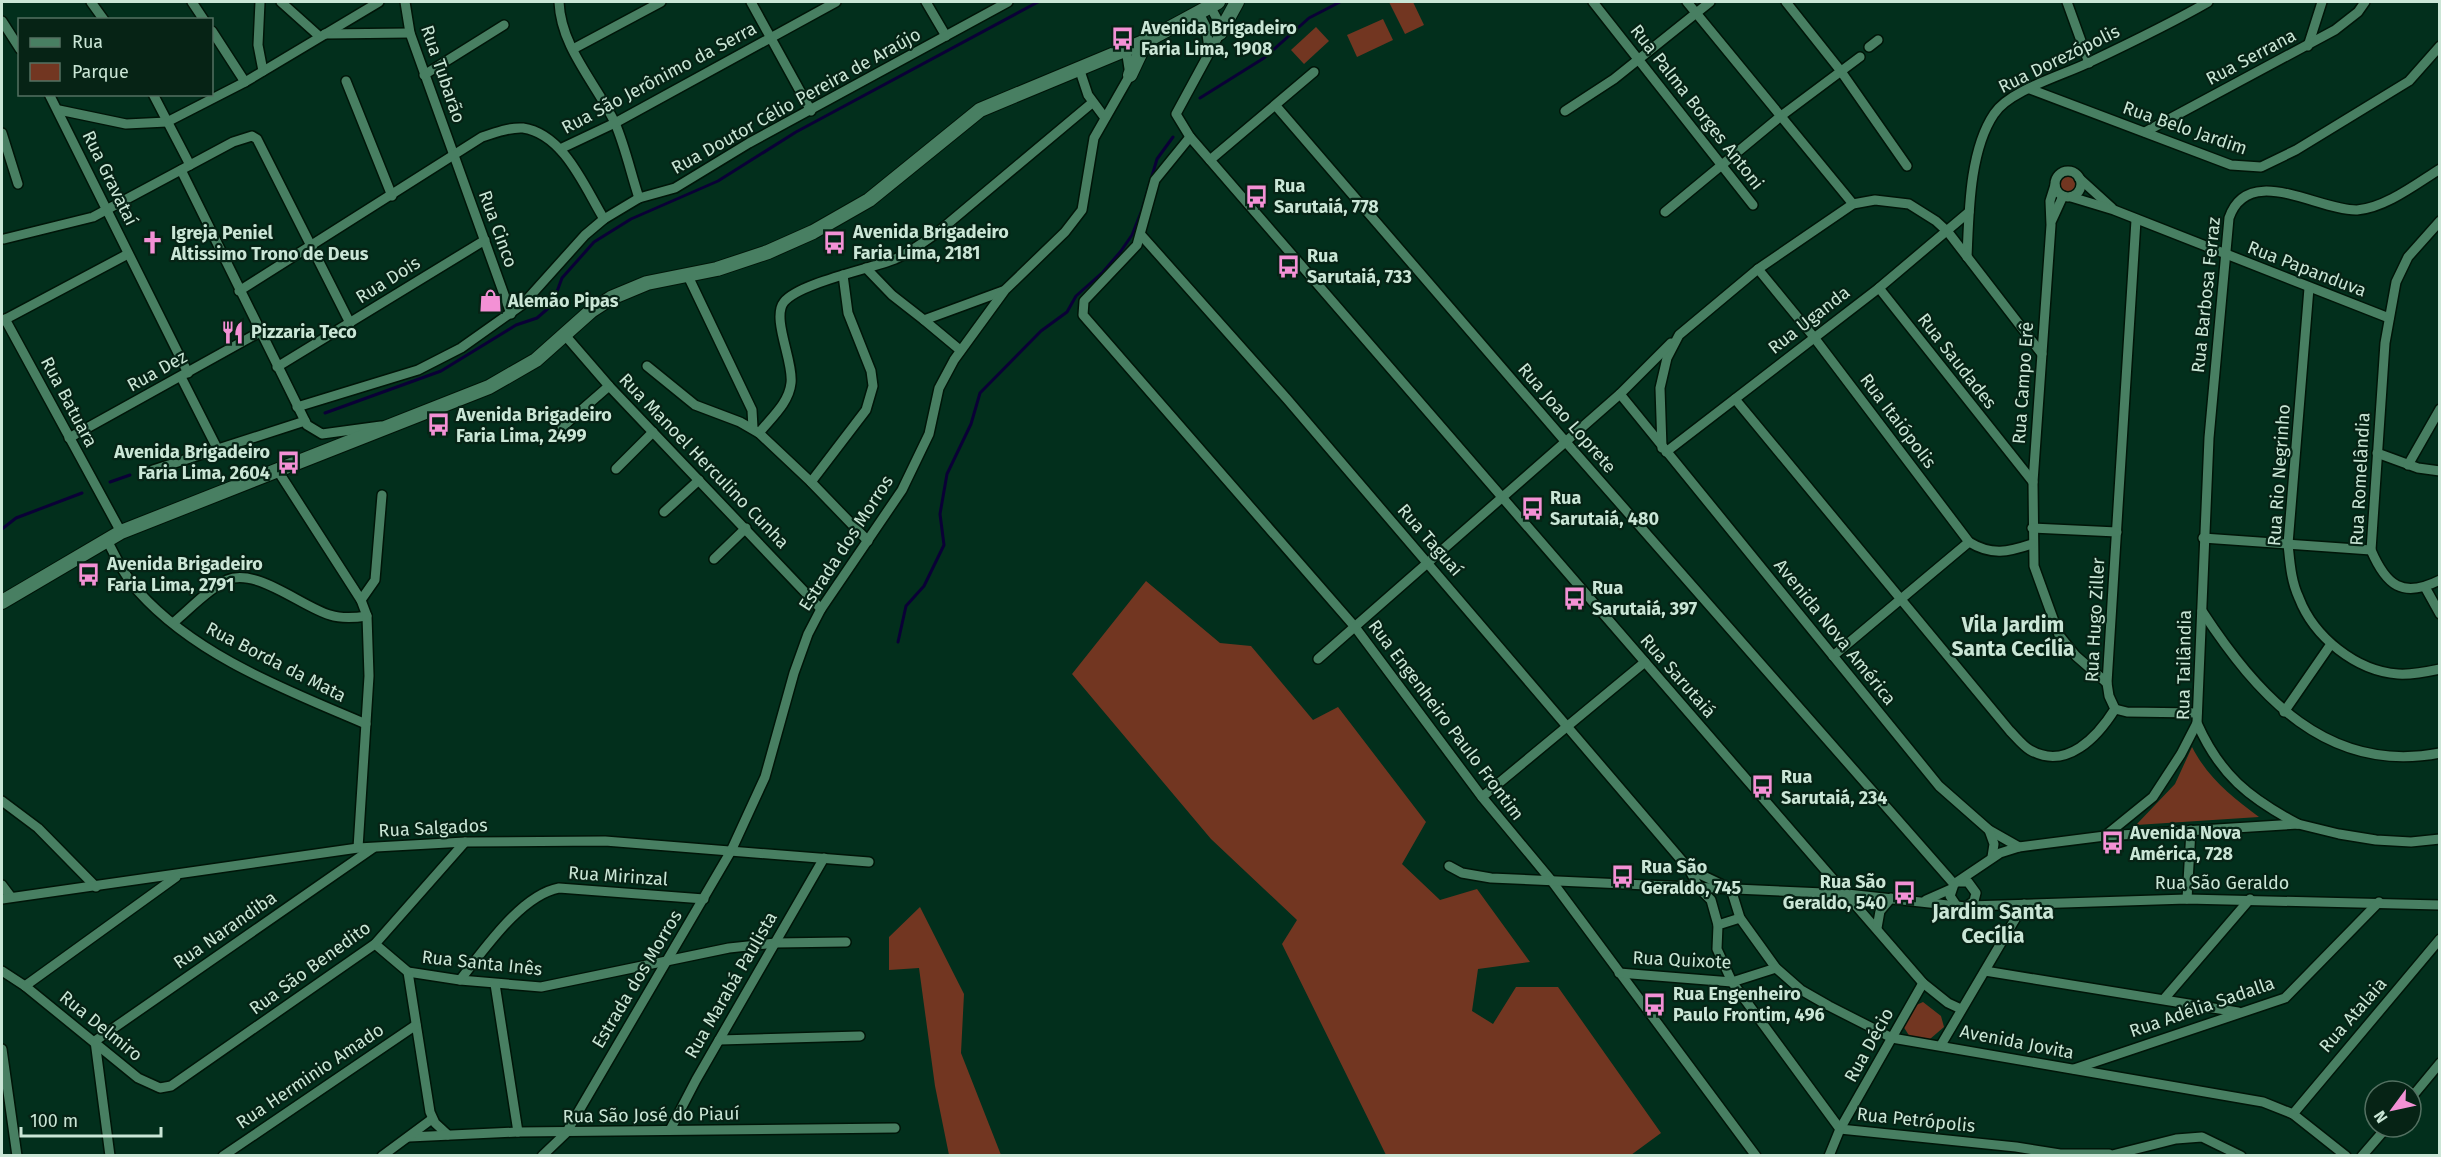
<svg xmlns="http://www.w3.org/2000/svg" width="2441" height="1157" font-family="'Fira Sans',sans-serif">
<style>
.green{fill:#723621}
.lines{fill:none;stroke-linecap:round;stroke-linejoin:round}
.stream{stroke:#0a0036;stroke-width:3}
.street-casing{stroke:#001508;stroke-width:12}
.secondary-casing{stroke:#001508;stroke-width:16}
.street{stroke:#487f62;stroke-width:9}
.secondary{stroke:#487f62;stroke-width:14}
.labels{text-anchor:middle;stroke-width:4.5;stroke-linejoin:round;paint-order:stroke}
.poi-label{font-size:18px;font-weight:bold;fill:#cae6d6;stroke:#062315;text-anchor:start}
.street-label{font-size:18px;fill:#cae6d6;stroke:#062315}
.quarter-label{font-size:21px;font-weight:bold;fill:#cae6d6;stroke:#062315}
</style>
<rect width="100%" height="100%" fill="#022f1c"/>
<!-- green -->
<g class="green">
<polygon points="1389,2 1413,2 1424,25 1405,34"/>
<polygon points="1383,19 1393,40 1357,57 1347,35"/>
<polygon points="1316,27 1329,41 1304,64 1291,50"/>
<circle cx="2068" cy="184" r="13"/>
<polygon points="1146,581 1220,643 1251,646 1313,720 1338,707 1426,822 1402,864 1440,900 1477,889 1530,962 1478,969 1472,1011 1493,1024 1516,987 1558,987 1661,1133 1631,1155 1386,1155 1282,944 1297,920 1211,839 1072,674"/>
<path d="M 2192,747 C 2208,778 2232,797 2259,817 L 2136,825 L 2175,784 Z"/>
<polygon points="920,907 964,994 961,1053 1001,1155 949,1155 935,1086 919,968 889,970 889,937"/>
<polygon points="1923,1002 1941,1016 1944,1027 1930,1039 1910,1037 1903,1026 1914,1006"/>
</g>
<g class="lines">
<!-- stream -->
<g class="stream">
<polyline points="1200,98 1264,58 1309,18 1340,2"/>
<polyline points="325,413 441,371 516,325 537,318 552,305 562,278 594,242 631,219 718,181 796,132 1038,2"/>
<polyline points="110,482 130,475"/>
<polyline points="2,529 16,518 82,493"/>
<polyline points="898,642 906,606 924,586 944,545 940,514 947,474 971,424 980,393 1041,331 1067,312 1076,296 1103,272 1121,251 1132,235 1142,210 1157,159 1173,137"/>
</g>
<defs>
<g id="street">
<polyline points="91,2 104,20"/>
<polyline points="192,2 204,20"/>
<polyline points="260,2 258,45 263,71"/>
<polyline points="281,2 319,36"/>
<polyline points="405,2 410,33 511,314"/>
<path d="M 559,2 C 561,48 596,83 615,123 C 625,146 631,174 639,198"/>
<polyline points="751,2 811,111"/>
<polyline points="926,2 946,36"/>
<polyline points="1593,2 1753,205"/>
<polyline points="1687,2 1853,204"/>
<polyline points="1786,2 1840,70 1907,166"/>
<polyline points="2067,2 2089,63"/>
<polyline points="1210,6 1217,19 1220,33 1176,114 1190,137 1923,983 1948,1003 1961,1009"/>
<polyline points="1199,13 1206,27 1209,49"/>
<polyline points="2,21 20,49"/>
<polyline points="212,31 245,82"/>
<polyline points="325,34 410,33"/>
<polyline points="2308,46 2322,2"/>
<polyline points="1869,47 1878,40"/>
<polyline points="573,49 661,2"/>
<polyline points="1079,68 1088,95 1105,118"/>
<polyline points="424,75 504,25"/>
<polyline points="346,81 392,196"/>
<polyline points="2030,89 2231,165 2261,167 2296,150 2409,81 2440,46"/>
<polyline points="49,94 188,373"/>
<polyline points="153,94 190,165"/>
<polyline points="1276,106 1565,441 1954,884"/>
<polyline points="59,110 126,124 167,122 245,82 379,2"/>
<polyline points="1565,111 1614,79 1710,2"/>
<polyline points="2145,132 2335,30 2358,12 2365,2"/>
<polyline points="2,133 18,184"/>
<polyline points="1190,137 1155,180 1137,245 1084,301 1083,315 1355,627 1482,797 1551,880 1756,1156"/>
<polyline points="560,149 615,123 836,2"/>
<polyline points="1210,160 1314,72"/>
<polyline points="181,170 307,425 322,434 381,426"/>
<circle cx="2068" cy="184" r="13"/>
<polyline points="2079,178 2112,208"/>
<polyline points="2055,185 2050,201 2051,225 2033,482 2034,566 2059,635 2076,656 2107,683"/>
<polyline points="2071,197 2114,210 2389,318"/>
<polyline points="1665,212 1781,116 1860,57"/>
<polyline points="2052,220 2063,196"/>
<path d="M 2440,221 L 2408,257 L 2396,282 L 2385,343 L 2371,550 C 2386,585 2402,599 2440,580"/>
<polyline points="1142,236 1287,399 1689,869 1699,888 1711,900 1718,925"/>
<polyline points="4,239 93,217 233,142 252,136 257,139 350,323"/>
<path d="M 1967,257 C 1969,214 1969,151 1994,114 C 2009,90 2064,75 2090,62 C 2130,43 2170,24 2208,2"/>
<polyline points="866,268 892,295 924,320 1003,291"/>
<path d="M 1758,269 L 1813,336 L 1969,542 C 1992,556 2008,552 2032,544"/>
<polyline points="687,274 752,410 753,428"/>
<polyline points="1879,288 2033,482"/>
<path d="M 2309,288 L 2288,544 C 2290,563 2291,581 2299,598 C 2314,637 2356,671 2398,674 C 2412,675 2426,672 2440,669"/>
<path d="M 239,291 L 482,137 C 495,133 509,127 523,128 C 564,134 585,188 604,219"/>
<polyline points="5,319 121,532"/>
<polyline points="924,320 960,350"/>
<polyline points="2,321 128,254"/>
<polyline points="564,334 609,386 821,609"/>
<polyline points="647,366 695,405 740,422 759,433 811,482 868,541"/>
<polyline points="277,367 485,240"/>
<polyline points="181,377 218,450"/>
<polyline points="1620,394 1939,786 1989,830 2019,847"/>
<path d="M 1735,399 L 2010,731 C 2016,737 2023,746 2030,750 C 2067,771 2098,736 2115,709 L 2109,696 L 2107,683 L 2136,220"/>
<polyline points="297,407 418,370 461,348 523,304 585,235 604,219 639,198 675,188 749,143 1008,2"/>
<polyline points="562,427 609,386"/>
<path d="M 759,433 C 771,418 789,403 791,383 C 794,362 771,318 784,302 C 799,283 870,269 895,259 C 911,252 924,242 938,232 L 1092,103"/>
<polyline points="69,438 260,332"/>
<polyline points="1662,448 1660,388 1667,358 1679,335 1758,269 1853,204 1875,200 1909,204 1936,221 1948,232 2042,354"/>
<polyline points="1666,452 1879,288 1969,212"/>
<polyline points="2377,453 2418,468 2440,471"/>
<polyline points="2408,465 2440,409"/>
<polyline points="616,469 653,432"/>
<polyline points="153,470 305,421"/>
<polyline points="278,471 361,600"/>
<polyline points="811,482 866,410 873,386 871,371 848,313 843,275"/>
<polyline points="664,512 699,480"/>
<polyline points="2032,528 2117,532"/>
<polyline points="2203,538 2371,550"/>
<path d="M 107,540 C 116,558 125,576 138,591 C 197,657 287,690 366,724"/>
<polyline points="714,559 746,528"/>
<polyline points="2425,587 2440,614"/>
<path d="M 2202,611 C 2257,695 2327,775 2440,753"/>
<path d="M 173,623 C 190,609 207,590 227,580 C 256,567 302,607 330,615 C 342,619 354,618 367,616"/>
<polyline points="1833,656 1969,542"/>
<polyline points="1318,659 1620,394 1671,343"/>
<polyline points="2115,709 2127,712 2197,713"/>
<polyline points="2284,712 2331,644"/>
<polyline points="1482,797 1645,662"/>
<polyline points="2,801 38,828 96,887"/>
<path d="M 2298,824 C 2249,798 2220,775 2197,723 L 2209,438 L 2229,218 C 2248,162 2319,211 2357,210 C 2385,208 2416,184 2440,169"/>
<polyline points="1989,830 1994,844 1992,857"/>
<polyline points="2105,836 2153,797 2181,754 2197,723"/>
<polyline points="358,848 369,676 367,616 361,600 375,580 382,495"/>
<polyline points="1449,866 1462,873 1491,878 1847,894 1966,907 1974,901 1976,893 1968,882 1960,882"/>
<polyline points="1689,869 1731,889 1740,918 1776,968 1801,990 1829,1006 1892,1038 2263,1102 2293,1114 2346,1156"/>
<polyline points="2,885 11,897"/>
<polyline points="2,899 358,848 465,842 605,841 869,862"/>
<polyline points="2187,899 2191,830"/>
<polyline points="1926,900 1951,889"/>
<polyline points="1956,905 1950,896 1954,884 2000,853 2019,847 2105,836 2298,824 2339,834 2376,840 2411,842 2440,839"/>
<polyline points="1969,906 2187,899 2440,905"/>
<polyline points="1740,918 1718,925 1717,949 1732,982 1840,1129 2016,1147 2060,1154 2109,1154"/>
<polyline points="1877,928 1880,911 1891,898"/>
<polyline points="375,944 408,972 460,980 541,987 729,948 775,943 846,942"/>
<polyline points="2,971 25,986 138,1078 160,1088 171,1086 375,944 465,842"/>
<polyline points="1985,971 2238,1012"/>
<polyline points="408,972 430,1112 435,1123 448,1135"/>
<polyline points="1619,973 1732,982 1776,968"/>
<path d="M 460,980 C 484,950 521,895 559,888 L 704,899"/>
<polyline points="495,984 518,1132"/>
<polyline points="25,986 176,877"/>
<polyline points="2164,999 2250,899"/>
<polyline points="719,1040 860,1036"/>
<polyline points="1941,1045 2024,904"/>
<polyline points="2,1049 17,1156"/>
<polyline points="2074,1069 2285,998 2379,902"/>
<polyline points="2411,1098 2440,1063"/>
<polyline points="2293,1114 2440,939"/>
<polyline points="670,1130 696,1080 824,858"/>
<polyline points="409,1137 518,1132 895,1128"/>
<polyline points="110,1156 95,1041 373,848"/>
<polyline points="223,1156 416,1025"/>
<polyline points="382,1156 432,1119"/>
<polyline points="542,1156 566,1133 731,851 765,777 794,673 808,634 821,609 902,490 929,434 939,388 954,360 1005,290 1065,232 1082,210 1094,138 1130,75 1126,49"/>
<polyline points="1829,1156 1840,1129 1923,983"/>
<polyline points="2108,1156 2176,1139 2202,1137 2241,1156"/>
<polyline points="2362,1156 2387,1127"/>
</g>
<g id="secondary">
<polyline points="1220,33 1237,2"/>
<polyline points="1130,75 1146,41"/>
<polyline points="2,602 121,532 489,387 536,360 591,311 611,298 647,283 717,269 768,252 813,232 869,200 980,110 1146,41 1218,2"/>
</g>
</defs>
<!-- street casing -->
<use href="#street" class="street-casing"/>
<!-- secondary casing -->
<use href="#secondary" class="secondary-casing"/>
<!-- street -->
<use href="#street" class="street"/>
<!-- secondary -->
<use href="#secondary" class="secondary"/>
</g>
<!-- icons -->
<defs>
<symbol id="bus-bare" viewBox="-9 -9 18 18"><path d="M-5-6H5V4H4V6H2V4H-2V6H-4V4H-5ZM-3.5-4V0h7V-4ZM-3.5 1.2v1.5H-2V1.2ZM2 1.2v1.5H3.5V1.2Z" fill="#f391d5" stroke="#062315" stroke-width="2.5" paint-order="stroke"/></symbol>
<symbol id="church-bare" viewBox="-9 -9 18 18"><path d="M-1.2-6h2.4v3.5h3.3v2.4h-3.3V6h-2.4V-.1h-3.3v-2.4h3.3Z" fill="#f391d5" stroke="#062315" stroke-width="2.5" paint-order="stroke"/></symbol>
<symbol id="shop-bare" viewBox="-9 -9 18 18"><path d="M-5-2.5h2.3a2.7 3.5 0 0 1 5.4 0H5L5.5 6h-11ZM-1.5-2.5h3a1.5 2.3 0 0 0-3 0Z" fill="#f391d5" stroke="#062315" stroke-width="2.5" paint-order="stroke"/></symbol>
<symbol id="restaurant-bare" viewBox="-9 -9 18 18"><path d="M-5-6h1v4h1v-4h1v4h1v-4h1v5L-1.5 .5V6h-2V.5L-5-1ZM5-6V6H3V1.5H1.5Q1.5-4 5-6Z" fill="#f391d5" stroke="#062315" stroke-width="2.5" paint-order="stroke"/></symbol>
</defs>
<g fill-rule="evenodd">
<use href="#bus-bare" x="1106" y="22" width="33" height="33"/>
<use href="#bus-bare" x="1240" y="180" width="33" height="33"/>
<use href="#bus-bare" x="818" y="226" width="33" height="33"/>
<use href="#church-bare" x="136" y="226" width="33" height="33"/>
<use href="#bus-bare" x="1272" y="250" width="33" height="33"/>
<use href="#shop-bare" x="474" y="284" width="33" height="33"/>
<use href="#restaurant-bare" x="216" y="316" width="33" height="33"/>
<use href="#bus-bare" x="422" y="408" width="33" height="33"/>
<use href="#bus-bare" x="272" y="446" width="33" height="33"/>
<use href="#bus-bare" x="1516" y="492" width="33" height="33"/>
<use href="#bus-bare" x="72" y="558" width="33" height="33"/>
<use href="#bus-bare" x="1558" y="582" width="33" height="33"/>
<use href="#bus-bare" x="1746" y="770" width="33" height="33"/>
<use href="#bus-bare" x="2096" y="826" width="33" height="33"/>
<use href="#bus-bare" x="1606" y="860" width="33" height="33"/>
<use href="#bus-bare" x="1888" y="876" width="33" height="33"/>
<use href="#bus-bare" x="1638" y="988" width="33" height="33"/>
</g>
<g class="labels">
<!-- poi labels -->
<g class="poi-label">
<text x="1141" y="34">Avenida Brigadeiro<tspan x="1141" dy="21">Faria Lima, 1908</tspan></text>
<text x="1274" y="192">Rua<tspan x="1274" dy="21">Sarutaiá, 778</tspan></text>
<text x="853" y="238">Avenida Brigadeiro<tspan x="853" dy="21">Faria Lima, 2181</tspan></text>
<text x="171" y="239">Igreja Peniel<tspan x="171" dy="21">Altissimo Trono de Deus</tspan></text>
<text x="1307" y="262">Rua<tspan x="1307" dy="21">Sarutaiá, 733</tspan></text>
<text x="508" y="307">Alemão Pipas</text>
<text x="251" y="338">Pizzaria Teco</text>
<text x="456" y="421">Avenida Brigadeiro<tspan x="456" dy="21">Faria Lima, 2499</tspan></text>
<text x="270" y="458" text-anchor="end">Avenida Brigadeiro<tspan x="270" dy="21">Faria Lima, 2604</tspan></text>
<text x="1550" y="504">Rua<tspan x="1550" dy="21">Sarutaiá, 480</tspan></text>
<text x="107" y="570">Avenida Brigadeiro<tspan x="107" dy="21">Faria Lima, 2791</tspan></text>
<text x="1592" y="594">Rua<tspan x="1592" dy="21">Sarutaiá, 397</tspan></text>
<text x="1781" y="783">Rua<tspan x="1781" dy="21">Sarutaiá, 234</tspan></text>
<text x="2130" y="839">Avenida Nova<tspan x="2130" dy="21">América, 728</tspan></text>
<text x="1641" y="873">Rua São<tspan x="1641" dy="21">Geraldo, 745</tspan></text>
<text x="1886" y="888" text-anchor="end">Rua São<tspan x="1886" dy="21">Geraldo, 540</tspan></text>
<text x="1673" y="1000">Rua Engenheiro<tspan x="1673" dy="21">Paulo Frontim, 496</tspan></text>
</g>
<!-- street labels -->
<g class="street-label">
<text transform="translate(2251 57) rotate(-28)" y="6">Rua Serrana</text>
<text transform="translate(2059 59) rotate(-26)" y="6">Rua Dorezópolis</text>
<text transform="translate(443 74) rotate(71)" y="6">Rua Tubarão</text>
<text transform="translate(659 78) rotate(-28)" y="6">Rua São Jerônimo da Serra</text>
<text transform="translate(796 101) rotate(-29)" y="6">Rua Doutor Célio Pereira de Araújo</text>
<text transform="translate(1697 107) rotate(52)" y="6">Rua Palma Borges Antoni</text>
<text transform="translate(2185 128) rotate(19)" y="6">Rua Belo Jardim</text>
<text transform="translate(110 178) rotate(64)" y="6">Rua Gravataí</text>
<text transform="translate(498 229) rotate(70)" y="6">Rua Cinco</text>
<text transform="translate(2307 269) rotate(21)" y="6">Rua Papanduva</text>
<text transform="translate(388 280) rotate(-32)" y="6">Rua Dois</text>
<text transform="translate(2206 295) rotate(-84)" y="6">Rua Barbosa Ferraz</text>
<text transform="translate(1809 320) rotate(-38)" y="6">Rua Uganda</text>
<text transform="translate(1957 361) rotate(52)" y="6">Rua Saudades</text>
<text transform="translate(157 371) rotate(-29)" y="6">Rua Dez</text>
<text transform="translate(2023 383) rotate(-86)" y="6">Rua Campo Erê</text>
<text transform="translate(69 402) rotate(62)" y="6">Rua Batuara</text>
<text transform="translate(1567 418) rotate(49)" y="6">Rua Joao Loprete</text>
<text transform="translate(1898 421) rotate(53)" y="6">Rua Itaiópolis</text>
<text transform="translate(704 461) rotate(46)" y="6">Rua Manoel Herculino Cunha</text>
<text transform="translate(2279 475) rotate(-86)" y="6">Rua Rio Negrinho</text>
<text transform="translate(2360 479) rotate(-87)" y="6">Rua Romelândia</text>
<text transform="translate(1430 540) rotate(49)" y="6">Rua Taguaí</text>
<text transform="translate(846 543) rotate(-57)" y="6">Estrada dos Morros</text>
<text transform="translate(2095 620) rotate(-87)" y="6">Rua Hugo Ziller</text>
<text transform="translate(1835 632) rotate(51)" y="6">Avenida Nova América</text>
<text transform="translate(276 662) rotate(27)" y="6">Rua Borda da Mata</text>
<text transform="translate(2184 665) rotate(-89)" y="6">Rua Tailândia</text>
<text transform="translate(1678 676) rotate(49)" y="6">Rua Sarutaiá</text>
<text transform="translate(1446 720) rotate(53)" y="6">Rua Engenheiro Paulo Frontim</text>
<text transform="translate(433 828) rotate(-3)" y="6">Rua Salgados</text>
<text transform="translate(618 876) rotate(4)" y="6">Rua Mirinzal</text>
<text x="2222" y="889">Rua São Geraldo</text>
<text transform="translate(225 930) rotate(-35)" y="6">Rua Narandiba</text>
<text transform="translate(1682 960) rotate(3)" y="6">Rua Quixote</text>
<text transform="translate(482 963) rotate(6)" y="6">Rua Santa Inês</text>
<text transform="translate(310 968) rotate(-36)" y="6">Rua São Benedito</text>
<text transform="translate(637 979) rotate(-59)" y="6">Estrada dos Morros</text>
<text transform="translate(731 985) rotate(-60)" y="6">Rua Marabá Paulista</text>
<text transform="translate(2202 1007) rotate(-19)" y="6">Rua Adélia Sadalla</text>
<text transform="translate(2353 1015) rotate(-49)" y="6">Rua Atalaia</text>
<text transform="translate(101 1026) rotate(39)" y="6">Rua Delmiro</text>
<text transform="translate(2017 1042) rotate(11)" y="6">Avenida Jovita</text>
<text transform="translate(1869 1045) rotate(-61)" y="6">Rua Décio</text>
<text transform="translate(310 1076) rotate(-34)" y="6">Rua Herminio Amado</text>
<text transform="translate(651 1115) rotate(-1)" y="6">Rua São José do Piauí</text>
<text transform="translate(1916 1120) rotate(6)" y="6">Rua Petrópolis</text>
</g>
<!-- quarter labels -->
<g class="quarter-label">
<text x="2013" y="632">Vila Jardim<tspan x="2013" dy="24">Santa Cecília</tspan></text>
<text x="1993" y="919">Jardim Santa<tspan x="1993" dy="24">Cecília</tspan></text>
</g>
</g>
<!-- border -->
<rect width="2441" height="1157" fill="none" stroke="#cae6d6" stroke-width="6"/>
<!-- legend -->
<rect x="18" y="18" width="195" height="78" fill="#062315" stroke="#547162" stroke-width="1.5"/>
<rect x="30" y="38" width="30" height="9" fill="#487f62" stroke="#547162" stroke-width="1.5"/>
<text x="72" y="48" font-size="18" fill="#cae6d6">Rua</text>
<rect x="30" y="63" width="30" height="18" fill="#723621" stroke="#547162" stroke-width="1.5"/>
<text x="72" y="78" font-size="18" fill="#cae6d6">Parque</text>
<!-- north arrow -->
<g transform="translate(2393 1109) rotate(237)"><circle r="28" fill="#062315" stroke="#547162" stroke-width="1.5"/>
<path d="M0-4.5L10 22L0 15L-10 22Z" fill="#f391d5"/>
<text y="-9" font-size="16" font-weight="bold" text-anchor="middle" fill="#cae6d6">N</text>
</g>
<!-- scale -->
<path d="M21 1127v9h140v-9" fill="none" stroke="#cae6d6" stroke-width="3"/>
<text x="30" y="1127" font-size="18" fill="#cae6d6" stroke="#062315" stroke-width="4.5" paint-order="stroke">100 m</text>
</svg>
